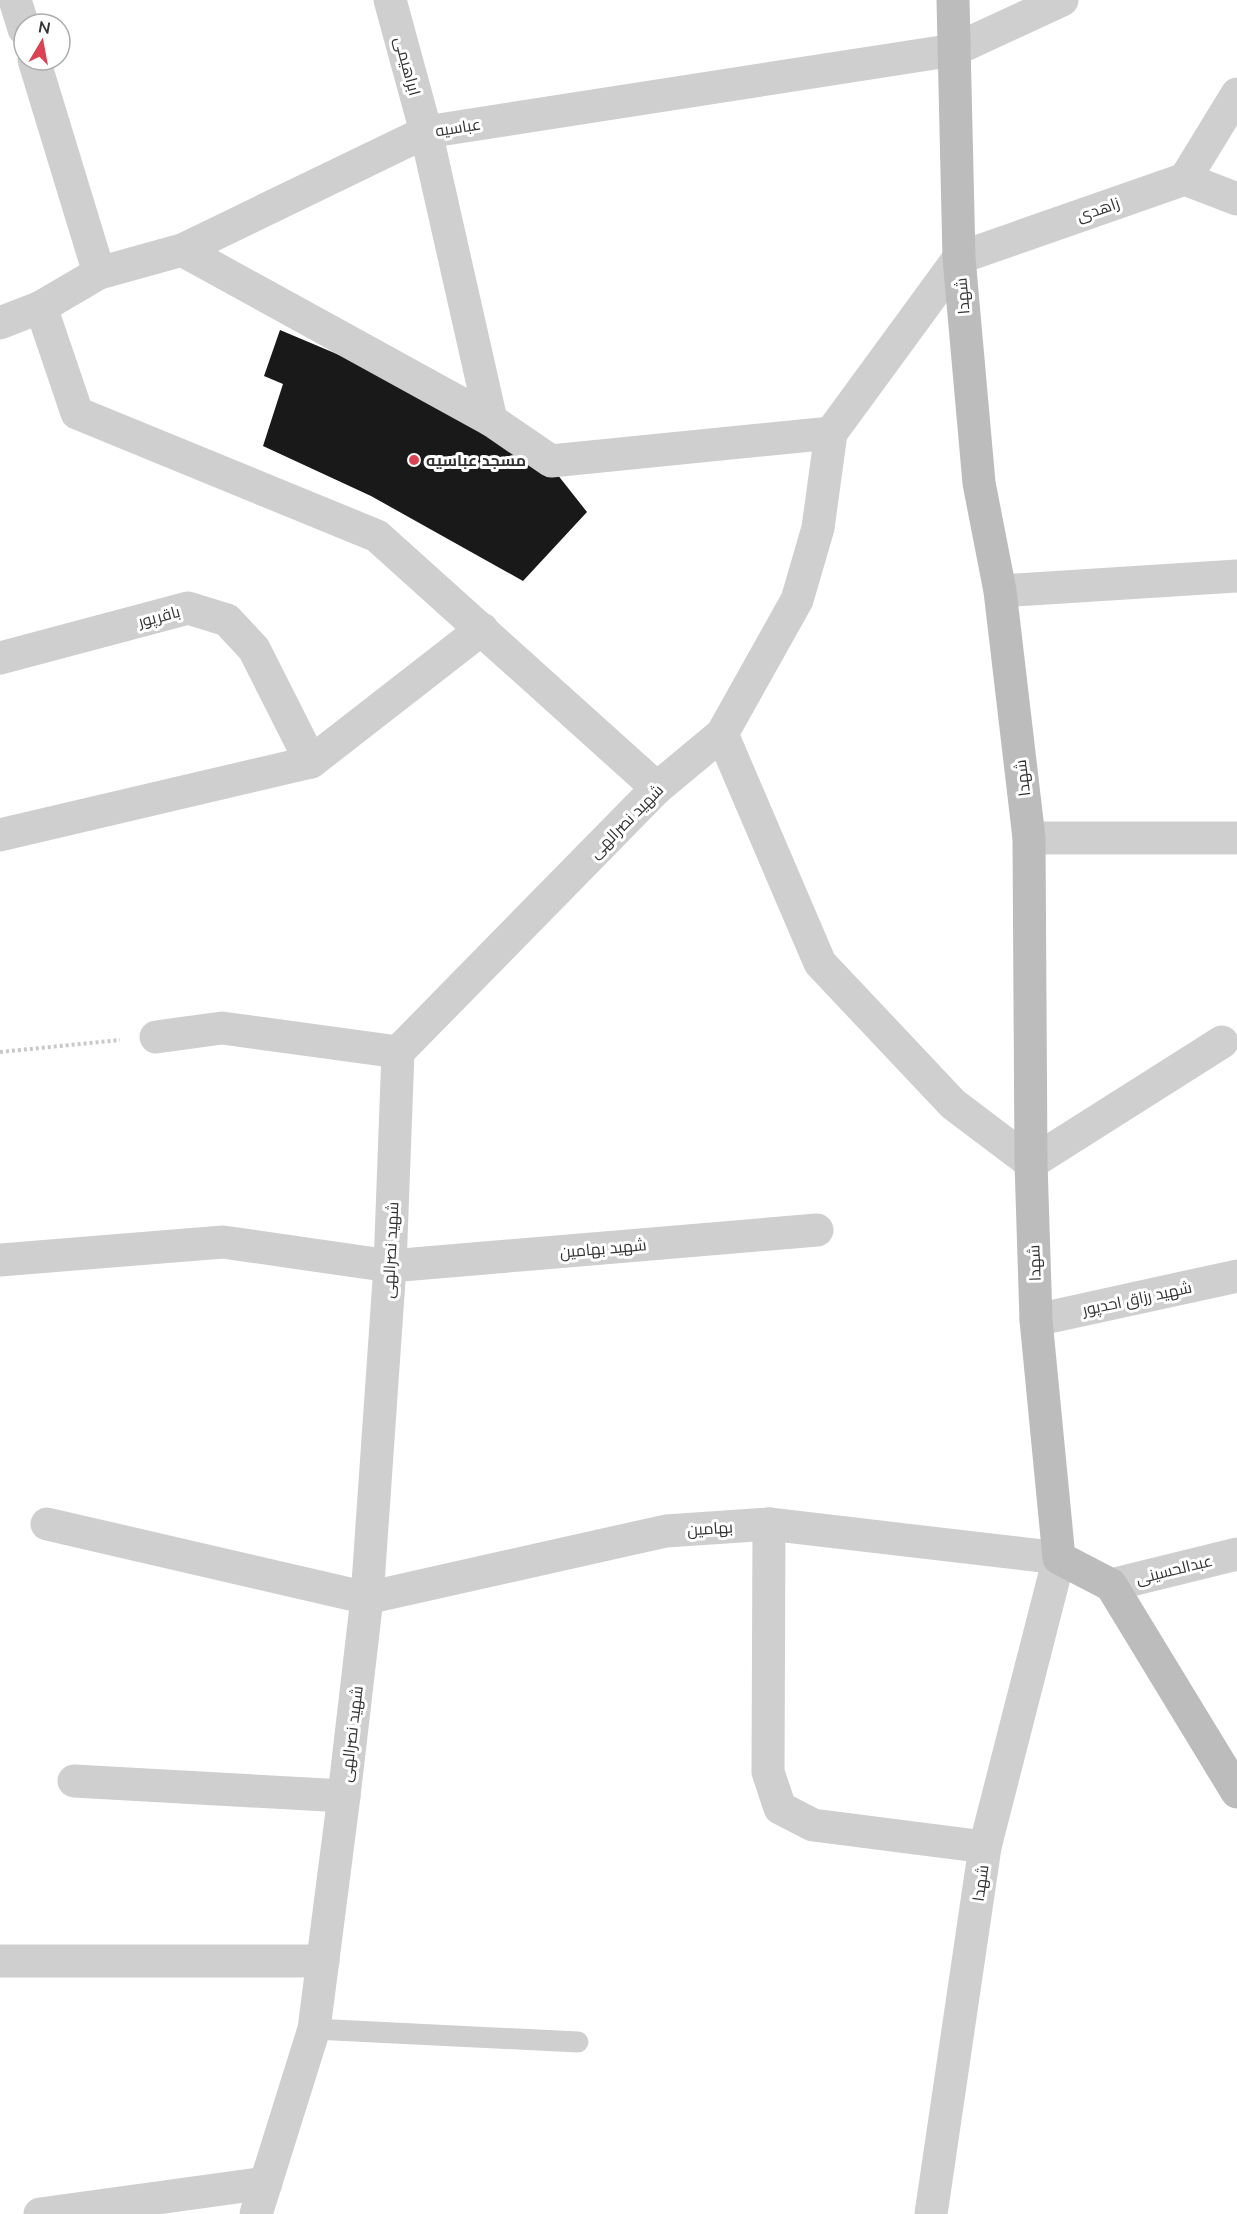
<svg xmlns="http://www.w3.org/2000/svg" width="1237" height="2214" font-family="Mulish,Cairo,sans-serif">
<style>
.building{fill:#191919}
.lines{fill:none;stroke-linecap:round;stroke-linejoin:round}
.path{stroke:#c9c9c9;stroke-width:4;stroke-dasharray:3 3;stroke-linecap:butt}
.lane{stroke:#cfcfcf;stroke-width:21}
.street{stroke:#cfcfcf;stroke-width:33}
.secondary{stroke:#bcbcbc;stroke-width:33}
.poi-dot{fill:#da4353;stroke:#fff;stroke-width:2}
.labels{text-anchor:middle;stroke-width:6;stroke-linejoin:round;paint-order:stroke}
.street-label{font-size:16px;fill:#323232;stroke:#fff}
.poi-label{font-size:16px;font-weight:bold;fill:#323232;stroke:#fff;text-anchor:start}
</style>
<rect width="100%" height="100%" fill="#fff"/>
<!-- building -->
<polygon class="building" points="280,330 434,395 557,474 587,512 523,581 371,496 263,446 283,384 264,376"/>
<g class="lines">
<!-- path -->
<polyline class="path" points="0,1052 120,1040"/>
<!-- lane -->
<polyline class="lane" points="314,2029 578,2042"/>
<!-- street -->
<g class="street">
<polyline points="15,0 24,29"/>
<polyline points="390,0 426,132 491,420"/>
<polyline points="34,60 99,273"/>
<polyline points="1185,179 1237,94"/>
<polyline points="182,250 491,420 551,461 831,433 959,258 1185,179 1237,199"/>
<polyline points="41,307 77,413 377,536 657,788"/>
<polyline points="0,323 41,307 99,273 182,250 426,132 954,50 1062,0"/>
<polyline points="1000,591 1237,576"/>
<polyline points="0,658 188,608 227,620 254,649 311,762"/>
<polyline points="722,734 820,963 953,1104 1031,1163 1222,1042"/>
<polyline points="0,835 311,762 482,629"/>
<polyline points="1029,838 1237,838"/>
<polyline points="156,1037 222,1028 398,1052"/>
<polyline points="0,1260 223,1242 390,1266 817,1230"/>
<polyline points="1036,1320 1237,1276"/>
<polyline points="47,1524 367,1598 666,1531 769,1524 1059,1558 985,1847 931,2214"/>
<polyline points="769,1524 768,1772 780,1808 813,1825 985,1847"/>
<polyline points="1111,1585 1237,1554"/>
<polyline points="74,1781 344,1796"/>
<polyline points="0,1961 323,1961"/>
<polyline points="40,2214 266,2183"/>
<polyline points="256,2214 314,2029 344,1796 367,1598 390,1266 398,1052 657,788 722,734 797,600 818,528 831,433"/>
</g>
<!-- secondary -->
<polyline class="secondary" points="953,0 959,258 979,483 1000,591 1029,838 1031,1163 1036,1320 1059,1558 1111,1585 1237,1792"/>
</g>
<!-- markers -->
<circle class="poi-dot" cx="414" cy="460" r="6"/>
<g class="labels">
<!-- street labels -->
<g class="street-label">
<text transform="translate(408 66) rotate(75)" y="6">ابراهیمی</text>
<text transform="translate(458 127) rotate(-9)" y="6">عباسیه</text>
<text transform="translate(1098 209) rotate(-19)" y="6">زاهدی</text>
<text transform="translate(962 296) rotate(-95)" y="6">شهدا</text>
<text transform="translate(159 616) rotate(-15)" y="6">باقرپور</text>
<text transform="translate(1022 778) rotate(-97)" y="6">شهدا</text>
<text transform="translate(626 821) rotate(-45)" y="6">شهید نصرالهی</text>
<text transform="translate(603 1248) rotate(-5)" y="6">شهید بهامین</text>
<text transform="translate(390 1250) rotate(-87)" y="6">شهید نصرالهی</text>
<text transform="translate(1034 1263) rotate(-92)" y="6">شهدا</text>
<text transform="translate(1137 1298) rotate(-12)" y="6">شهید رزاق احدپور</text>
<text transform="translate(710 1528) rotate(-4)" y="6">بهامین</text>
<text transform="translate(1174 1569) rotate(-14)" y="6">عبدالحسینی</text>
<text transform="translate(351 1734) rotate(-83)" y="6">شهید نصرالهی</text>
<text transform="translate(980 1883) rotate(-82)" y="6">شهدا</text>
</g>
<!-- poi labels -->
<g class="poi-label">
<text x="426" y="466">مسجد عباسیه</text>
</g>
</g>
<!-- north arrow -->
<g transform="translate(42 42) rotate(10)"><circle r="28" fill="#ffffff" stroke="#adadad" stroke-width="1.5"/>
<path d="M0-4.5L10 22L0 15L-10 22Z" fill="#da4353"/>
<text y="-9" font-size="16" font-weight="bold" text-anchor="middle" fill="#323232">N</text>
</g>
</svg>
